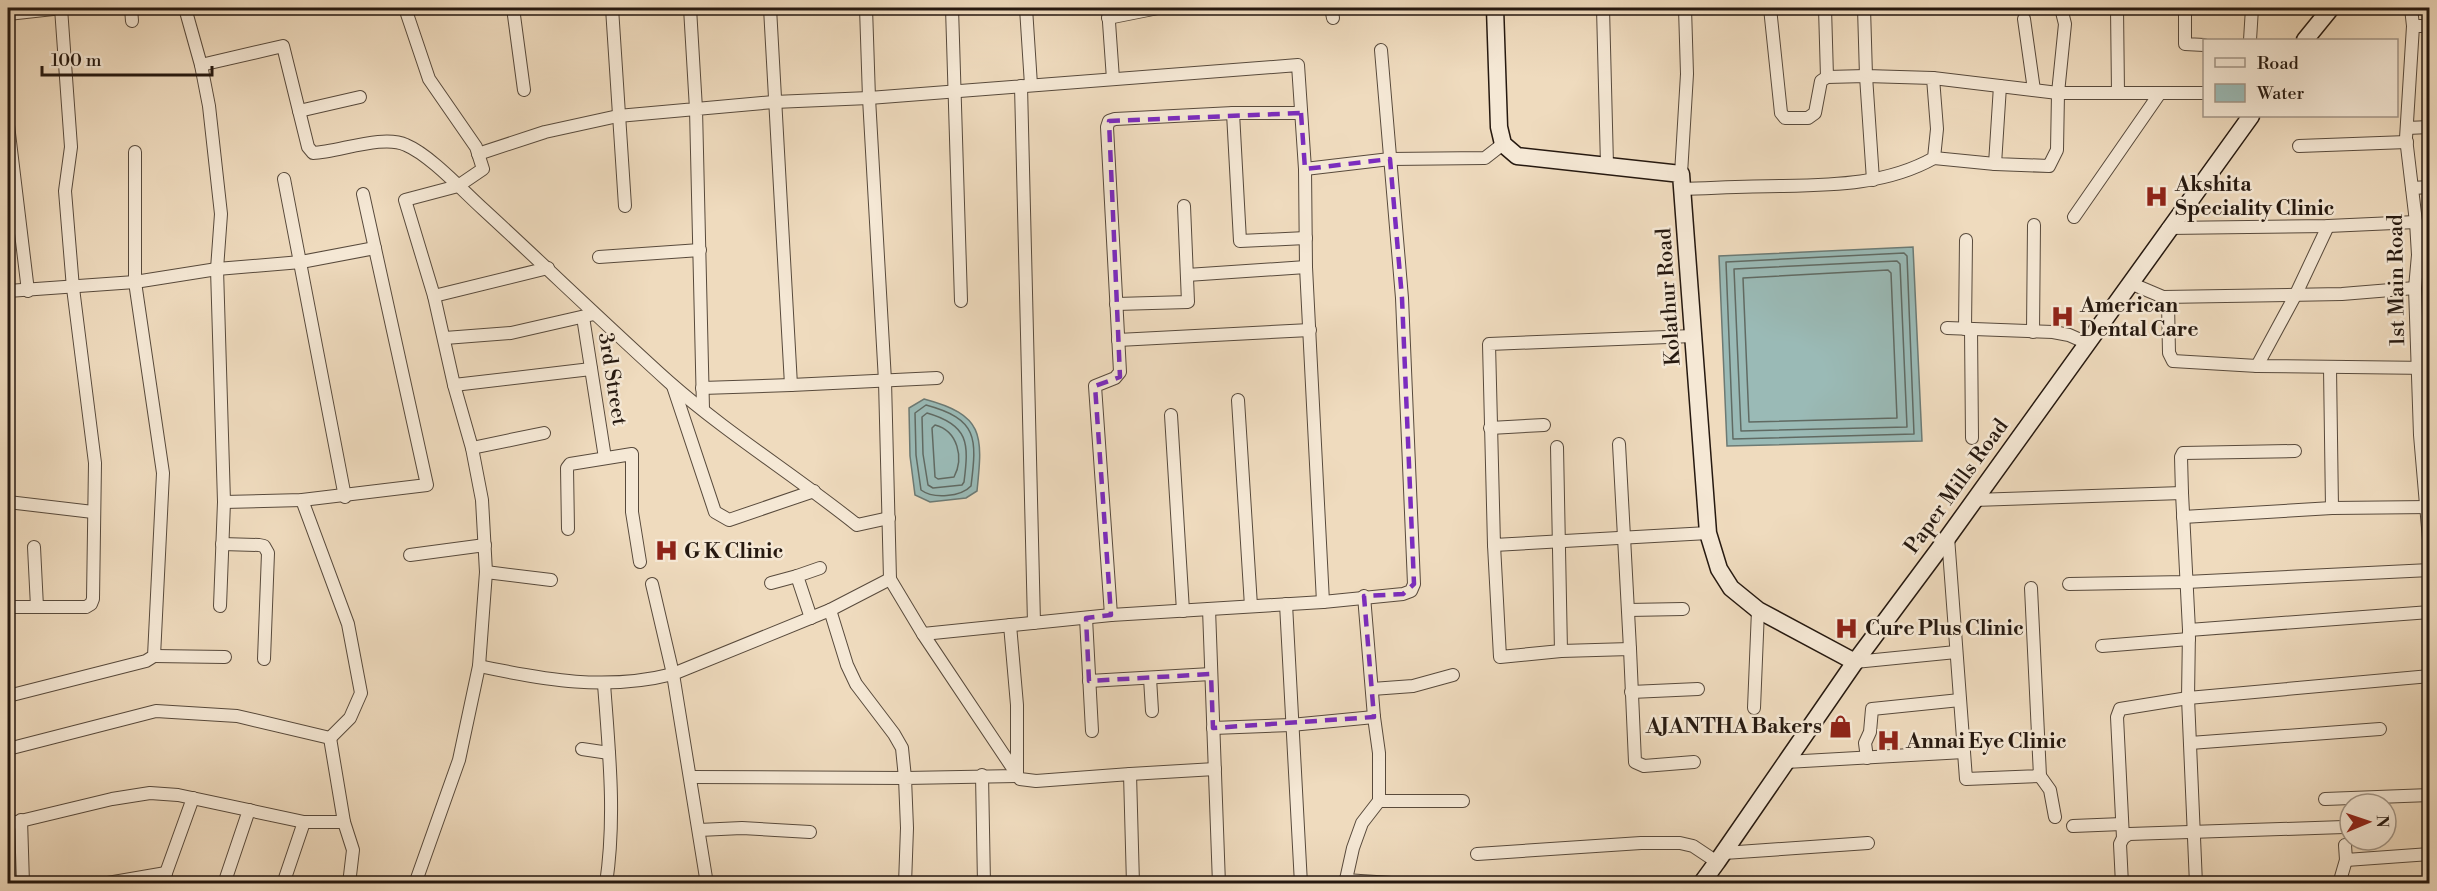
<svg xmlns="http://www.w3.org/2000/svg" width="2437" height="891" font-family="'Libre Bodoni',serif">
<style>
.water{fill:#9abab6;stroke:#6c7a74;stroke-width:1.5}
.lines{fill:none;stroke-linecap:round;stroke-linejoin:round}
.shore{stroke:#606a63;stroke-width:1.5}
.minor-casing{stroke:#584a3c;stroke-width:14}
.secondary-casing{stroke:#261910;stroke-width:19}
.minor{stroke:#f5e8d5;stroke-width:12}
.secondary{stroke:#f5e8d5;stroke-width:16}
.marked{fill:none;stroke:#7b2cbf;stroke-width:4.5;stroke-dasharray:12 8;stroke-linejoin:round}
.labels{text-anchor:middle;stroke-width:5;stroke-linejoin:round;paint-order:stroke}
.poi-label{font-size:21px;font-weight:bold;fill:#261910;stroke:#f5e8d5;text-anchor:start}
.street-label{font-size:21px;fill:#261910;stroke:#f5e8d5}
</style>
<rect width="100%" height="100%" fill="#efdbbe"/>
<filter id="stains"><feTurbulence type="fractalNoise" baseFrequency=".00333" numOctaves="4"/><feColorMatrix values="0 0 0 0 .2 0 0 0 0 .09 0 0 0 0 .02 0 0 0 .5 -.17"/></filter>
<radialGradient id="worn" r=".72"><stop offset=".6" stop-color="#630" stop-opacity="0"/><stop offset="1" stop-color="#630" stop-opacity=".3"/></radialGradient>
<!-- water -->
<g class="water">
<polygon points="1913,247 1922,441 1727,446 1719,256"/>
<path d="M 924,399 C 984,415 983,434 977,491 L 966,498 L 930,502 L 915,495 L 910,456 L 909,408 Z"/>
</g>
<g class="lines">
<!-- shore -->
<g class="shore">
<polygon points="1904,253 1907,256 1914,434 1733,439 1726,262"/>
<polygon points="1897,261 1900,264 1907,427 1741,431 1734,269"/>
<polygon points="1888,270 1891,273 1897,418 1749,422 1743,278"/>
<path d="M 926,405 C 978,419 977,438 971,486 C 961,497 933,499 921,490 L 916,455 L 915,413 Z"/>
<path d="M 927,413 C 969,425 969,443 964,482 L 962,485 L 933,488 L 928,485 L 923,454 L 922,417 Z"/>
<path d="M 935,425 C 958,431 964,458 954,477 L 938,479 L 935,477 L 932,428 Z"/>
</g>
<defs>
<g id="minor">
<polyline points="131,8 132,21"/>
<polyline points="185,8 201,65 209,106 221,214 217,269 224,502 220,606"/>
<polyline points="405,8 429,79 476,147 483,169 458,186 405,200 434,296 454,385 472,448 482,500 486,572 479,666 459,760 415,884"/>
<polyline points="513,8 524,90"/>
<polyline points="612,8 625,206"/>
<polyline points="866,8 869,98 885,381 890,579 923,634 1020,779 1036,781 1130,774 1133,884"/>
<polyline points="952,8 961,301"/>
<polyline points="1026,8 1031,85"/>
<polyline points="1108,8 1113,79"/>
<polyline points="1331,8 1333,18"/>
<polyline points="1603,8 1607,165"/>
<polyline points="1770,8 1781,113 1785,118 1808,118 1815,113 1821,81 1827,77 1866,76 1873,180"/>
<polyline points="1825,8 1827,77"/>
<polyline points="2117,8 2118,93"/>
<polyline points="2185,8 2185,44 2204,45"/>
<polyline points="2411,8 2413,26 2406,138 2416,222 2418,255 2415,288 2420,435 2430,551"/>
<polyline points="8,14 62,8"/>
<polyline points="1108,18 1158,8"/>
<polyline points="2024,19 2034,90"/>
<polyline points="2413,26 2430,26"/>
<polyline points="2250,40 2252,8"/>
<path d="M 201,65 L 283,46 L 308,147 L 313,153 C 339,152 383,134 406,145 C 430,155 463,191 483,209 C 545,266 606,325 669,382 C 728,434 796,476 857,525 L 889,518"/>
<polyline points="1933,78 2058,93 2204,93"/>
<polyline points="1021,86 1034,623"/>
<polyline points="2000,86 1995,164 2049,166 2057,150 2058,93 2065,24 2061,8"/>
<polyline points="299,111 360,97"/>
<polyline points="1233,113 1240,241 1306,238"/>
<polyline points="8,125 28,291"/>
<polyline points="2407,128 2430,127"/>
<polyline points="2299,146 2407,142"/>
<polyline points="478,154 545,132 618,116 696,109 690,8"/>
<polyline points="1934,158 1995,164"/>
<polyline points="1305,169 1390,159 1485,158 1503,144"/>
<polyline points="1681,174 1687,74 1685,8"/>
<polyline points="284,179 345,497"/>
<polyline points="2412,188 2430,187"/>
<path d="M 1682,189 C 1716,188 1749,186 1783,186 C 1835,185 1888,184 1934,158 L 1937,129 L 1933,78 L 1866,76 L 1864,8"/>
<polyline points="2074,217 2160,93"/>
<polyline points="2168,228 2328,226 2416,222"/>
<polyline points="599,257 700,250"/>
<polyline points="1187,275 1306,267"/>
<polyline points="2130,283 2163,297 2168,303 2169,353 2173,361 2257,366 2430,368"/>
<polyline points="8,291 135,282 217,269 301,262 375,248"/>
<polyline points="434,296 548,268"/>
<polyline points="2163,297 2342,294 2415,288"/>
<polyline points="1116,304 1188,302 1184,206"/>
<polyline points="583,317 605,458"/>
<polyline points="1947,328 2053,332 2069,335 2087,343"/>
<polyline points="1965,329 1966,240"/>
<polyline points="1971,329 1972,438"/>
<polyline points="2033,332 2034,225"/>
<polyline points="1693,336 1489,344 1494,545 1708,533"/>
<polyline points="445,338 511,333 594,314"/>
<polyline points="1118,340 1310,330"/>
<polyline points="2257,366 2296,294 2328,226"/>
<polyline points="2330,368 2332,508"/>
<polyline points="454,385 591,369"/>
<polyline points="791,385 937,378"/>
<polyline points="673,386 715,512 729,520 814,491"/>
<polyline points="702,388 791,385 770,8"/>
<polyline points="1238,400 1251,606"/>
<polyline points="703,409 696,109 774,102 869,98 1298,65 1305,169 1306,267 1323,602"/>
<polyline points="1171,415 1183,611"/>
<polyline points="1490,428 1544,425"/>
<polyline points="1619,444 1630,649"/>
<polyline points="1557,447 1561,651"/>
<polyline points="472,448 544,433"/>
<polyline points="2182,493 2181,457 2183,453 2295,451"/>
<polyline points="302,500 348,624 361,693 350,718 330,738"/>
<polyline points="1974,500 2182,493 2189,630 2188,698 2196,884"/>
<polyline points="8,502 93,512"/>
<polyline points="224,502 302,500 427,485 363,194"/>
<polyline points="2183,517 2332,508 2430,507"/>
<polyline points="568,529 567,468 570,464 632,454 632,512 640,562"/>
<polyline points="1948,537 1966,779 2040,776 2031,588"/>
<polyline points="222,544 259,545 264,546 268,553 264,659"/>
<polyline points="1494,545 1500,657 1561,651 1630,649 1635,762 1644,766 1694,762"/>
<polyline points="34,547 37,607"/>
<polyline points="410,555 485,545"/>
<polyline points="486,572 551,580"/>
<polyline points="771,583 797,576"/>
<polyline points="2069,584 2186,582 2430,570"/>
<polyline points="1286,604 1301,884"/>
<polyline points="8,607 86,607 91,604 93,599 95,463 73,288 65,191 71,147 61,8"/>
<polyline points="1209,609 1219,884"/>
<polyline points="1628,610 1683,609"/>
<polyline points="1111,615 1095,386 1115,378 1120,372 1107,127 1109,121 1115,119 1233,113 1301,113"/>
<polyline points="811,618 797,576 820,568"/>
<polyline points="1086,618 1092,731"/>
<polyline points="2189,630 2430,612"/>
<polyline points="923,634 1111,615 1323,602 1403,594 1411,591 1414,584 1402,298 1381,50"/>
<polyline points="2102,646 2189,639"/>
<polyline points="154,656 225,657"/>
<polyline points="1855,662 1956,652"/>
<path d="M 479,666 C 545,680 606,691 673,674 L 652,584"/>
<polyline points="1150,678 1152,711"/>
<polyline points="1089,681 1211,674"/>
<path d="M 604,684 C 609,751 616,817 606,884"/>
<polyline points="1372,689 1413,686 1453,675"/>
<polyline points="1631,692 1698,689"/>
<polyline points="8,696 146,661 154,656 163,473 135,282 135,152"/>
<polyline points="1754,708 1758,610"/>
<polyline points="1213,728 1291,725 1374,717"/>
<polyline points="330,738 344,822 353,850 349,884"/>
<polyline points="2190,743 2380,729"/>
<polyline points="8,749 156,711 237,716 330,738"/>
<polyline points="582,749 609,753"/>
<polyline points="1867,758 1865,743 1870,732 1872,709 1960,700"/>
<polyline points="1786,762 1964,752"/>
<polyline points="1130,774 1215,769"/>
<polyline points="982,775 984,884"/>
<polyline points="2040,776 2050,790 2055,817"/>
<polyline points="691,777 905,778 902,748 894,734 856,684 847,665 830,610"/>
<polyline points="2325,799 2430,795"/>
<polyline points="1379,801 1463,801"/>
<polyline points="21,820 23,884"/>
<polyline points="8,824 112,799 150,793 178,795 304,822 344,822"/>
<polyline points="2073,826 2122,824"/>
<polyline points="699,830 742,828 810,832"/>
<polyline points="2123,838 2117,717 2120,709 2188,698 2430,676"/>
<polyline points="2345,845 2346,860 2430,854"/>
<polyline points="1724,853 1868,843"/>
<polyline points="1477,854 1641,843 1680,843 1693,846 1717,862"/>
<polyline points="1345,880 1407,884"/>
<polyline points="102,884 166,873"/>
<polyline points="162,884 193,798"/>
<polyline points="224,884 249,810"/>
<polyline points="283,884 304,822"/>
<polyline points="707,884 673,674 830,610 890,579"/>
<polyline points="905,884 907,828 905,778 1017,776 1017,705 1010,625"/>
<polyline points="1345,884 1353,848 1362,823 1379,801 1379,753 1374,717 1364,596"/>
<polyline points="2122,884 2120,844 2123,838 2129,834 2344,827"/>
<polyline points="2339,884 2346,860"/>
</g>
<g id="secondary">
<polyline points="1495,8 1499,127 1503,144 1517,156 1681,174 1708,533 1719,569 1731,588 1758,610 1855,662"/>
<polyline points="2305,40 2331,8"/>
<polyline points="1701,884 1717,862 1855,662 1948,537 2251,116"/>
</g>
</defs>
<!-- minor casing -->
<use href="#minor" class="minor-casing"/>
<!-- secondary casing -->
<use href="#secondary" class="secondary-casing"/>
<!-- minor -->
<use href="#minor" class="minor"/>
<!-- secondary -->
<use href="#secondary" class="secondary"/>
</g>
<!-- marked area -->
<path class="marked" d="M 1301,113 L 1305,169 L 1390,159 L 1402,298 L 1414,584 L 1403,594 L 1364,596 L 1374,717 L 1213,728 L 1211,674 L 1089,681 L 1086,618 L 1111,615 L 1095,386 L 1120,377 L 1109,121 Z"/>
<!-- icons -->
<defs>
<symbol id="hospital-bare" viewBox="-9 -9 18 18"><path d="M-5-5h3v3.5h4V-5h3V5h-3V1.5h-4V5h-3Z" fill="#8f2418" stroke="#f5e8d5" stroke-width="2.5" paint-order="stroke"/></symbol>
<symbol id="shop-bare" viewBox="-9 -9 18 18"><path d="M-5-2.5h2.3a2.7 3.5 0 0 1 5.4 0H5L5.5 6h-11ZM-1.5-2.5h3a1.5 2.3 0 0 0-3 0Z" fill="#8f2418" stroke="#f5e8d5" stroke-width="2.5" paint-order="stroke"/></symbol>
</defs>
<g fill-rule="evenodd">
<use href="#hospital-bare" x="2140" y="180" width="33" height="33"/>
<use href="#hospital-bare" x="2046" y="300" width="33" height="33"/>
<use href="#hospital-bare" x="650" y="534" width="33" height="33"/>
<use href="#hospital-bare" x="1830" y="612" width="33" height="33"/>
<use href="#shop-bare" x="1824" y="710" width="33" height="33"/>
<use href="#hospital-bare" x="1872" y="724" width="33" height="33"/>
</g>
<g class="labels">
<!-- poi labels -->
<g class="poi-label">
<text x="2175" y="191">Akshita<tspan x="2175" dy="24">Speciality Clinic</tspan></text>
<text x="2080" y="312">American<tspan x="2080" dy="24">Dental Care</tspan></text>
<text x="684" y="558">G K Clinic</text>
<text x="1865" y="635">Cure Plus Clinic</text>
<text x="1822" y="733" text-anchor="end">AJANTHA Bakers</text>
<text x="1906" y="748">Annai Eye Clinic</text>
</g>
<!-- street labels -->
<g class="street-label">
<text transform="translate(2396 280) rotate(-91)" y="7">1st Main Road</text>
<text transform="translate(1668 297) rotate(-94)" y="7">Kolathur Road</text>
<text transform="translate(613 379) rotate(81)" y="7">3rd Street</text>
<text transform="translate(1956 486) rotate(-54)" y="7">Paper Mills Road</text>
</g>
</g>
<!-- margin -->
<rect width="2437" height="891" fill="none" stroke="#efdbbe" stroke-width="30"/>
<rect x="9" y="9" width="2419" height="873" fill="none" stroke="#261910" stroke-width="3"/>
<rect x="15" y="15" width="2407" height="861" fill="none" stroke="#261910" stroke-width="1.5"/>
<!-- legend -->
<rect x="2203" y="39" width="195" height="78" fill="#f5e8d5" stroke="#a29586" stroke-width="1.5"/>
<rect x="2215" y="58" width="30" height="9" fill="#f5e8d5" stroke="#a29586" stroke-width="1.5"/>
<text x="2257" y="69" font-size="18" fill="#261910">Road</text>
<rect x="2215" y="84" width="30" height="18" fill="#9abab6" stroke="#a29586" stroke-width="1.5"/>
<text x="2257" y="99" font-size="18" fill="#261910">Water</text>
<!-- north arrow -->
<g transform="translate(2368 822) rotate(88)"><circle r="28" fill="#f5e8d5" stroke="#a29586" stroke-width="1.5"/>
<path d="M0-4.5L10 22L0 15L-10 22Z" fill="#8f2418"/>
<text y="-9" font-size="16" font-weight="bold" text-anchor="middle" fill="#261910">N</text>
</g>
<!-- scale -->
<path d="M42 66v9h170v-9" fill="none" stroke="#261910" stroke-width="3"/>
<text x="51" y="66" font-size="18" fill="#261910" stroke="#f5e8d5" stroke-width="4.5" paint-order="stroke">100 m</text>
<rect width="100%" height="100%" filter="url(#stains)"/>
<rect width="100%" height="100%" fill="url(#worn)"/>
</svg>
